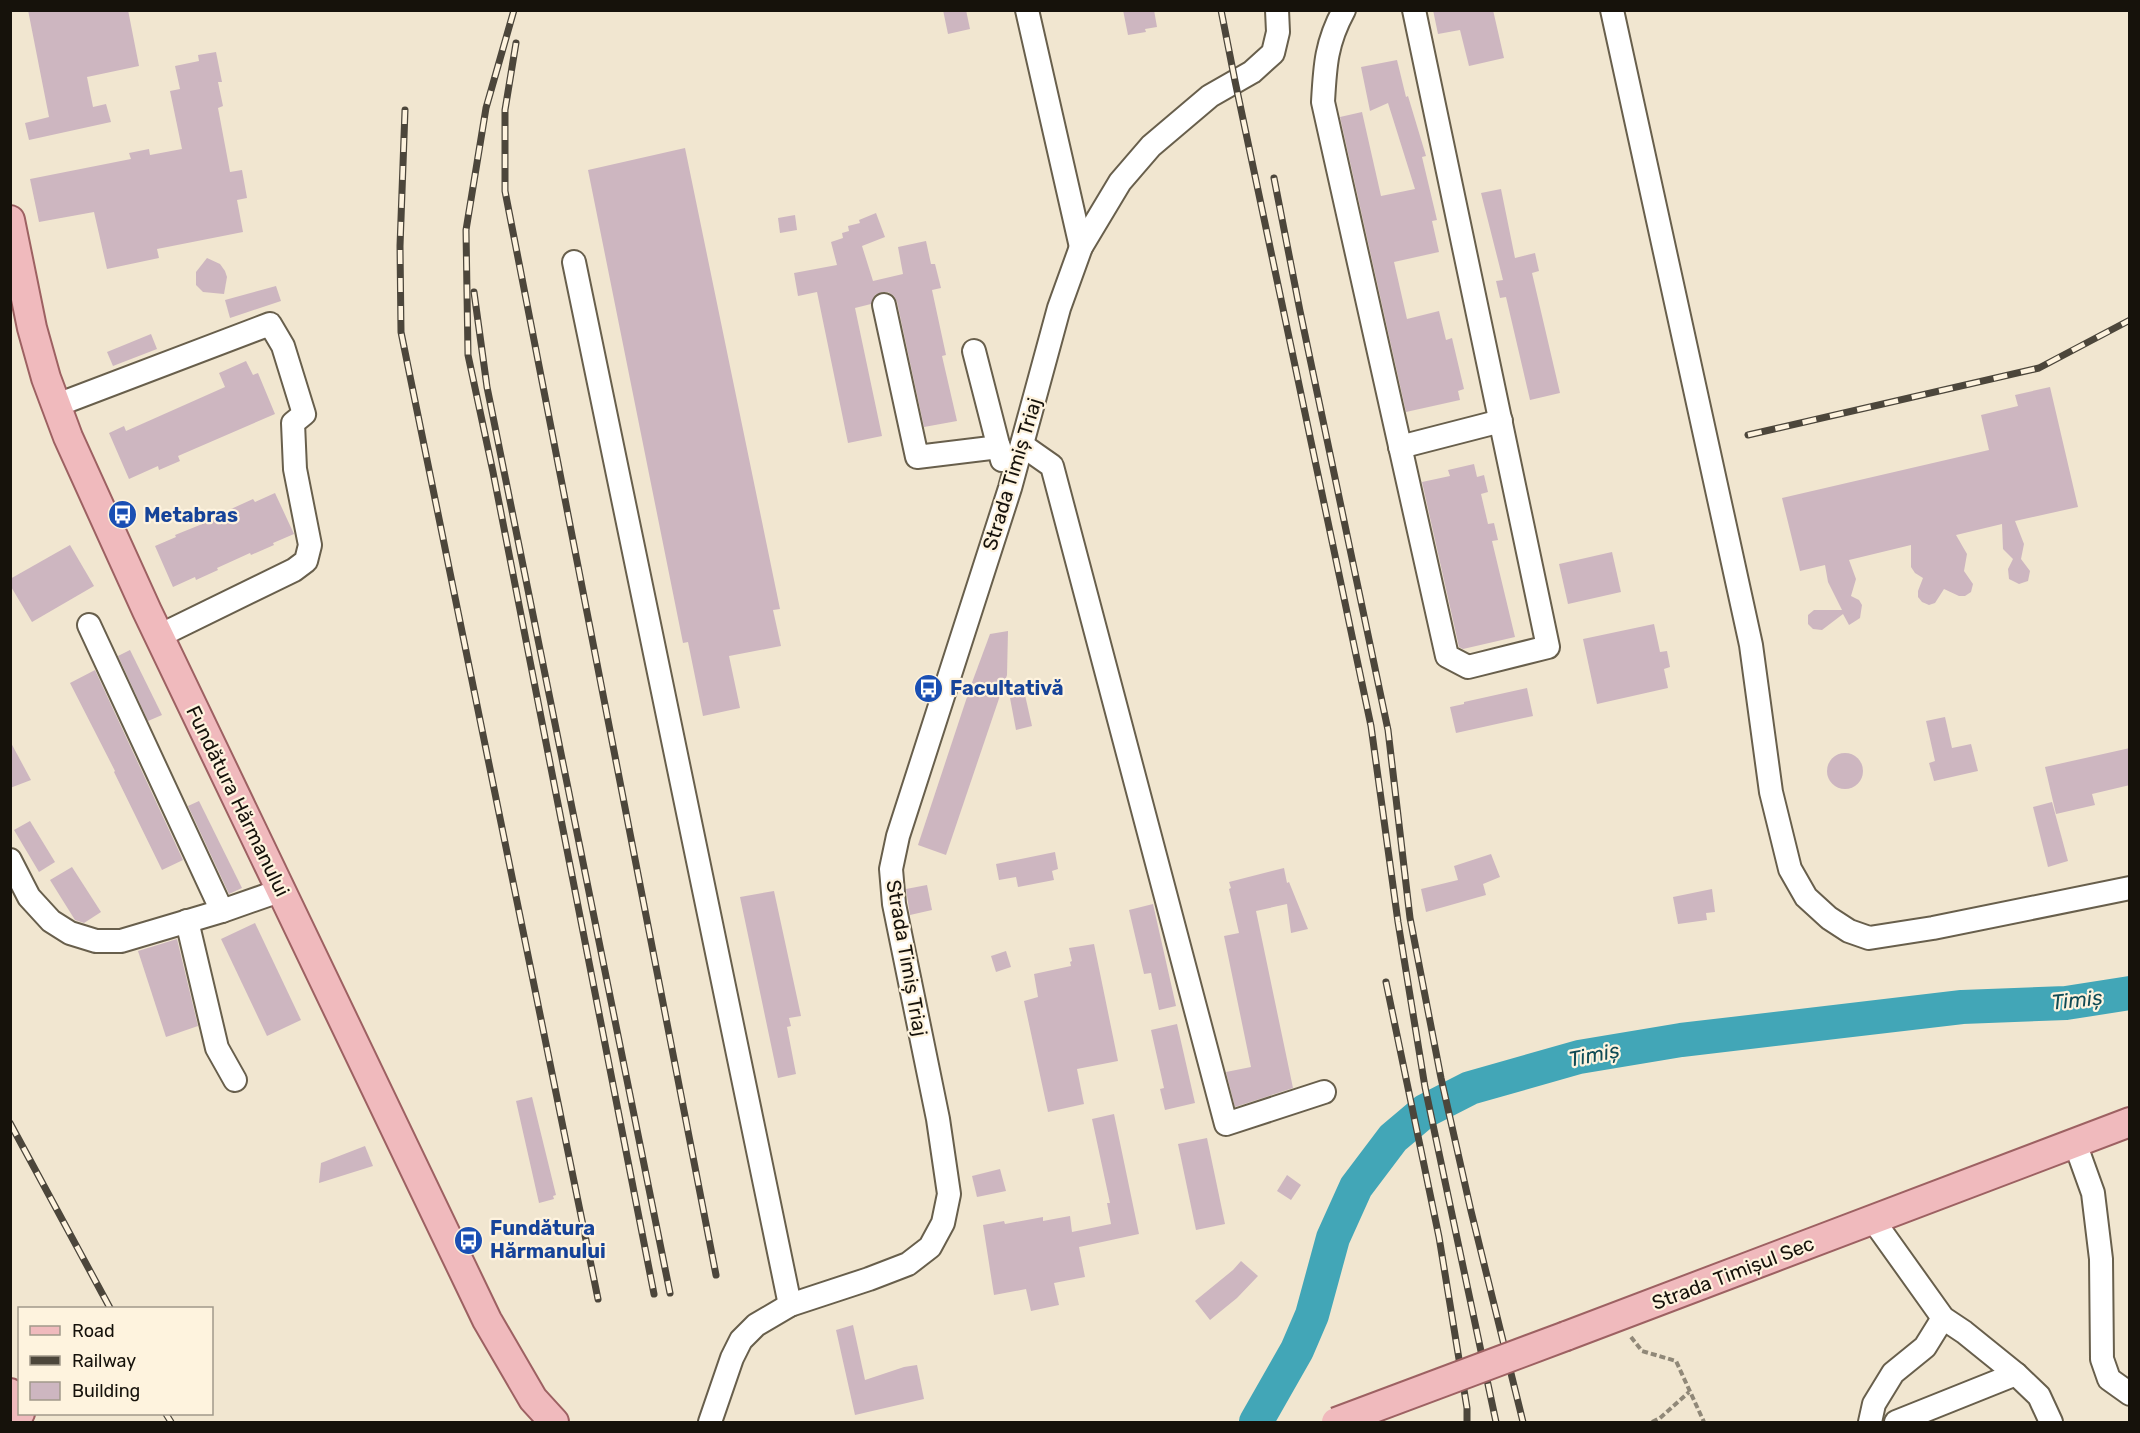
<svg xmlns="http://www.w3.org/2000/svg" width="2140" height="1433" font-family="Rubik,sans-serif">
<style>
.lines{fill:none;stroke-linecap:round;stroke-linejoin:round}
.river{stroke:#42a6b7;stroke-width:34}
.building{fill:#cdb6c0}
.minor-casing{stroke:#685f4c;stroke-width:26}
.major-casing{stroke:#9d6162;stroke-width:32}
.path{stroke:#908878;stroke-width:4;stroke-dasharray:6 3;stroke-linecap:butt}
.minor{stroke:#fff;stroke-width:22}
.major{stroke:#f0babd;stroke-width:28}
.rail-casing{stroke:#4c463b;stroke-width:7}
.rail{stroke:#fef3de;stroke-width:4.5;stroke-dasharray:14;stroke-linecap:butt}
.major-bridge-casing{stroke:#9d6162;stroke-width:32;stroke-linecap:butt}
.major-bridge{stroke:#f0babd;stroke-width:28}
.labels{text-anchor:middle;stroke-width:4.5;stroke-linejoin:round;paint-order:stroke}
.street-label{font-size:20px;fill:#16120b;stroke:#fef3de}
.transit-label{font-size:20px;font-weight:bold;fill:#164399;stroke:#fef3de;text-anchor:start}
.water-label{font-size:21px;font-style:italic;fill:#104b55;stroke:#fef3de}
</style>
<rect width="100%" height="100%" fill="#f1e6d0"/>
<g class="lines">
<!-- river -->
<polyline class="river" points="1256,1422 1297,1350 1312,1315 1333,1238 1356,1187 1393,1138 1425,1111 1470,1088 1579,1057 1681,1040 1962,1007 2066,1003 2130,993"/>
</g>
<!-- building -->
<g class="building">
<polygon points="28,10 128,10 139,66 87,77 93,107 106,104 111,122 29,140 25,123 49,117"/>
<polygon points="943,10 966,10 970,29 948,34"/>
<polygon points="1123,10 1154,10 1157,27 1145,29 1146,32 1128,35"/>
<polygon points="1433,10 1493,10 1504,58 1469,66 1460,30 1438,34"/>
<polygon points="216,52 222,82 218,82 223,106 218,108 230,172 242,170 247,198 237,200 243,232 157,249 159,258 107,269 94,212 39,222 30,179 131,159 129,153 149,149 150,155 182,149 170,91 180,89 175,66 199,61 198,55"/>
<polygon points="1397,60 1406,97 1408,96 1426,156 1422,157 1437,220 1432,221 1439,252 1394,262 1407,319 1439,311 1446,340 1452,338 1464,389 1458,391 1460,400 1406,412 1340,117 1362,112 1381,196 1415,189 1388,103 1370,111 1361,67"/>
<polygon points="685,148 780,609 773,610 781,646 729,656 740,708 703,716 688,642 683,643 588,170"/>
<polygon points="1501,189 1515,258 1535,253 1539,271 1532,273 1560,393 1530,400 1506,297 1500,298 1496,281 1503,280 1481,193"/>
<polygon points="876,213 885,237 862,246 873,281 903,274 898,247 926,241 931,264 935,264 941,288 932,290 946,355 942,356 957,421 924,427 897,302 894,296 888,292 882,292 875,295 871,304 855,308 882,436 848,443 817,292 798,296 794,273 837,265 831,242 843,238 842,233 849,231 848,226 860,223 859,220"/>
<polygon points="795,215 797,230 780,233 778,218"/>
<polygon points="207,258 220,264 225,271 227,277 224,294 203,292 196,285 196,272"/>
<polygon points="276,286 281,301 230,318 225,300"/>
<polygon points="151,334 157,349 113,366 107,352"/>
<polygon points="246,361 253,375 258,373 275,414 178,456 180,461 159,470 158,466 129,479 109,433 124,426 126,431 225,387 219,373"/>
<polygon points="2050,387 2078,507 2015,521 2024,544 2021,559 2030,571 2028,581 2019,584 2009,579 2008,569 2013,559 2003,549 2002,524 1956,535 1967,554 1964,571 1973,584 1971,592 1965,596 1959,596 1944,589 1935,603 1929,605 1922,602 1918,597 1918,591 1923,578 1915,573 1911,567 1911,545 1849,560 1856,579 1851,596 1859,600 1862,605 1860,618 1857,620 1849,625 1843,614 1822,630 1813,629 1808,624 1808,615 1814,610 1842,610 1828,582 1825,565 1800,571 1782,498 1989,450 1981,415 2018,406 2015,395"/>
<polygon points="1474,464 1477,477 1484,475 1488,492 1481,494 1488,524 1494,523 1498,540 1492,541 1515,637 1463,649 1459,647 1422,482 1450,476 1448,470"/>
<polygon points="275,493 294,534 273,543 274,545 251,555 250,553 217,568 218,570 196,580 195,577 173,587 155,546 176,537 175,535 232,512 231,509 253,499 255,502"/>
<polygon points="70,545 94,586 32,622 10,585 10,579"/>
<polygon points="1612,552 1621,592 1568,604 1559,564"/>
<polygon points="1654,624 1660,652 1667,651 1670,667 1664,669 1668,688 1597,704 1583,639"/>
<polygon points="1008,631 1007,675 946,855 918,845 970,688 990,634"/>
<polygon points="130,650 162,715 148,721 118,656"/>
<polygon points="95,670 183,860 162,870 114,772 115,771 70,683"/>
<polygon points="1527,688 1533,716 1456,733 1450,707 1464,704 1464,702"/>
<polygon points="1025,695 1032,726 1016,730 1010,698"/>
<polygon points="1945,717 1952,748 1971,744 1978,771 1934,781 1929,763 1935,761 1926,721"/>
<polygon points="10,741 31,780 10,788"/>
<polygon points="2130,748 2130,785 2092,794 2095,805 2056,814 2045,767"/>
<circle cx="1845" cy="771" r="18"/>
<polygon points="199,801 242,888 229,894 188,806"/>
<polygon points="2052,802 2068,861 2048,867 2033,807"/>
<polygon points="30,821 55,862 39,872 14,830"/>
<polygon points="1055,852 1058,869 1052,871 1054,880 1018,887 1016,877 999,880 996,864"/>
<polygon points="1491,854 1500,877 1483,884 1486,895 1426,912 1421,889 1458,880 1454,866"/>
<polygon points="72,867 101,912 84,923 75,920 50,880"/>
<polygon points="1284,868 1287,883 1289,882 1308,929 1291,933 1287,904 1256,911 1293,1088 1235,1107 1226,1072 1251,1067 1224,936 1239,933 1229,889 1231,888 1229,882"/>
<polygon points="927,885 932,910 910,915 906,889"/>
<polygon points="1712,889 1715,912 1706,913 1707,920 1678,924 1673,897"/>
<polygon points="774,891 801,1016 789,1018 791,1026 787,1027 796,1074 778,1078 740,897"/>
<polygon points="1153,904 1176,1006 1159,1010 1151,973 1144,974 1129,910"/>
<polygon points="255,923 301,1020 267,1036 221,939"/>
<polygon points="177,939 198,1026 166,1037 138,951"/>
<polygon points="1094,944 1118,1061 1077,1069 1084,1104 1048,1112 1024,1001 1038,997 1034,974 1071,966 1070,962 1072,961 1069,948"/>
<polygon points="1006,951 1011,967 996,972 991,956"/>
<polygon points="1177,1024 1195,1103 1165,1110 1160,1089 1164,1088 1151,1030"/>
<polygon points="532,1097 556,1195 553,1196 554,1199 539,1203 516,1101"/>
<polygon points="1114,1114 1139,1234 1079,1247 1085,1277 1054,1283 1059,1305 1031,1311 1026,1289 994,1295 983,1225 1004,1221 1005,1224 1043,1217 1043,1221 1070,1216 1072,1232 1111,1224 1107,1203 1110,1203 1092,1119"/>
<polygon points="1207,1138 1225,1224 1196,1230 1178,1144"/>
<polygon points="365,1146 373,1166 319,1183 321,1163"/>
<polygon points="1000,1169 1006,1191 977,1197 972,1176"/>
<polygon points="1287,1175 1301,1185 1291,1200 1277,1191"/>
<polygon points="1241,1261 1258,1276 1237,1298 1210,1320 1195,1301 1233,1270"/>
<polygon points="853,1325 865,1380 904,1367 917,1365 924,1399 855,1415 836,1330"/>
</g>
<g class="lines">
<defs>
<g id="minor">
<polyline points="1027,10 1081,247"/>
<path d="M 1344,10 C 1326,43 1325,66 1323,102 L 1447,656 L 1468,667 L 1548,647 L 1414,10"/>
<polyline points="1612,10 1751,645 1771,792 1790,869 1806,897 1829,918 1849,931 1869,938 1933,928 2130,888"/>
<polyline points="574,262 790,1305"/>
<polyline points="884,305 917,457 999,447"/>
<polyline points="974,351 1002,460"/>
<polyline points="57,405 270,324 283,346 304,414 293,423 295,469 310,545 306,561 294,570 159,636"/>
<polyline points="1022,445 1052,466 1226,1124 1324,1092"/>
<polyline points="1400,447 1501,421"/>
<polyline points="89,625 222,911"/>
<polyline points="10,860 29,897 51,921 70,933 96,941 121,941 222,911 282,890"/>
<polyline points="187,921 217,1048 235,1080"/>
<polyline points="2075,1143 2093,1193 2101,1259 2102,1359 2109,1379 2130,1394"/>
<polyline points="1873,1220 1943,1318 1964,1332 2016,1374 2039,1396 2051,1422"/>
<polyline points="710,1422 732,1358 741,1340 756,1325 790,1305 869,1279 908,1264 930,1247 943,1223 949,1194 938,1119 894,904 891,869 898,836 1010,488 1059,308 1081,247 1120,182 1151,146 1210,96 1252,72 1273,53 1278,32 1277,10"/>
<polyline points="1870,1422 1874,1404 1893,1373 1925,1347 1943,1318"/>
<polyline points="1896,1422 2016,1374"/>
</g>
<g id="major">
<polyline points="10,220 32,328 46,378 68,437 147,611 487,1320 533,1399 554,1422"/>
<polyline points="1566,1336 2130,1122"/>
<polyline points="10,1393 20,1413"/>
</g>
</defs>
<!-- minor casing -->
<use href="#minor" class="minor-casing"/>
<!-- major casing -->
<use href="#major" class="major-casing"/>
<!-- path -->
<g class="path">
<polyline points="1631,1337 1642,1351 1676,1361 1704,1422"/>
<polyline points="1652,1422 1660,1418 1689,1392"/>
</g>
<!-- minor -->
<use href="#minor" class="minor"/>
<!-- major -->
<use href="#major" class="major"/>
<defs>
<g id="rail">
<polyline points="514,10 486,108 466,230 468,355 493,472 654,1294"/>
<polyline points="1221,10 1235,81 1371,726 1398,922 1425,1087 1496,1422"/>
<polyline points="516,43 505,110 505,191 716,1275"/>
<polyline points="405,110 400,246 401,332 598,1299"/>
<polyline points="1274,178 1300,311 1388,730 1410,918 1441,1078 1471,1211 1523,1422"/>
<polyline points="474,292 487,387 670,1293"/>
<polyline points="1748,435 2039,368 2130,320"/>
<polyline points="1386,982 1439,1237 1467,1408 1467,1422"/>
<polyline points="10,1123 110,1308"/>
<polyline points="166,1414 171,1422"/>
</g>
</defs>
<!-- rail casing -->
<use href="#rail" class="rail-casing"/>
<!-- rail -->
<use href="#rail" class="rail"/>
<defs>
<polyline id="major-bridge" points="1336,1422 1566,1336"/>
</defs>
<!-- major-bridge casing -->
<use href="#major-bridge" class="major-bridge-casing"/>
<!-- major-bridge -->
<use href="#major-bridge" class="major-bridge"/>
</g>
<!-- icons -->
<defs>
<symbol id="bus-disc" viewBox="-11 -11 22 22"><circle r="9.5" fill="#1a4fb4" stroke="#fef3de"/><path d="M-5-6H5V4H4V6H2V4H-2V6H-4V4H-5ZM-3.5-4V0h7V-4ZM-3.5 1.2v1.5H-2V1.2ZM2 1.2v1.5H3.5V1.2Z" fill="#fff"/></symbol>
</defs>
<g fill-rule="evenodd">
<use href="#bus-disc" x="106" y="498" width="33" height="33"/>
<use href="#bus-disc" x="912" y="672" width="33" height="33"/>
<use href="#bus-disc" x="452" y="1224" width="33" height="33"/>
</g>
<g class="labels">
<!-- street labels -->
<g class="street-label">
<text transform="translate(1012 474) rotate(-73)" y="7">Strada Timiș Triaj</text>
<text transform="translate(238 801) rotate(64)" y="7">Fundătura Hărmanului</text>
<text transform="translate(907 958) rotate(80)" y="7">Strada Timiș Triaj</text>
<text transform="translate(1733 1273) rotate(-21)" y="7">Strada Timișul Sec</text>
</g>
<!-- transit labels -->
<g class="transit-label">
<text x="144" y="522">Metabras</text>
<text x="950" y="695">Facultativă</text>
<text x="490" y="1235">Fundătura<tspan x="490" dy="23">Hărmanului</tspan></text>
</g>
<!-- water labels -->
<g class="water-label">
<text transform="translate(2077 1000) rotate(-6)" y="7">Timiș</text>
<text transform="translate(1594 1055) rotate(-11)" y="7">Timiș</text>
</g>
</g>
<!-- border -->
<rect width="2140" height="1433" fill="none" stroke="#16120b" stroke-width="24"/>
<!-- legend -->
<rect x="18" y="1307" width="195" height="108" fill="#fef3de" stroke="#a1998a" stroke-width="1.5"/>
<rect x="30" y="1326" width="30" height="9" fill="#f0babd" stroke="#a1998a" stroke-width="1.5"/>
<text x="72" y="1337" font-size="18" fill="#16120b">Road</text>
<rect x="30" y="1356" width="30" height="9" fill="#4c463b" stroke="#a1998a" stroke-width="1.5"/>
<text x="72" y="1367" font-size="18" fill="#16120b">Railway</text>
<rect x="30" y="1382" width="30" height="18" fill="#cdb6c0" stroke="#a1998a" stroke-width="1.5"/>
<text x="72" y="1397" font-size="18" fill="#16120b">Building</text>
</svg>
